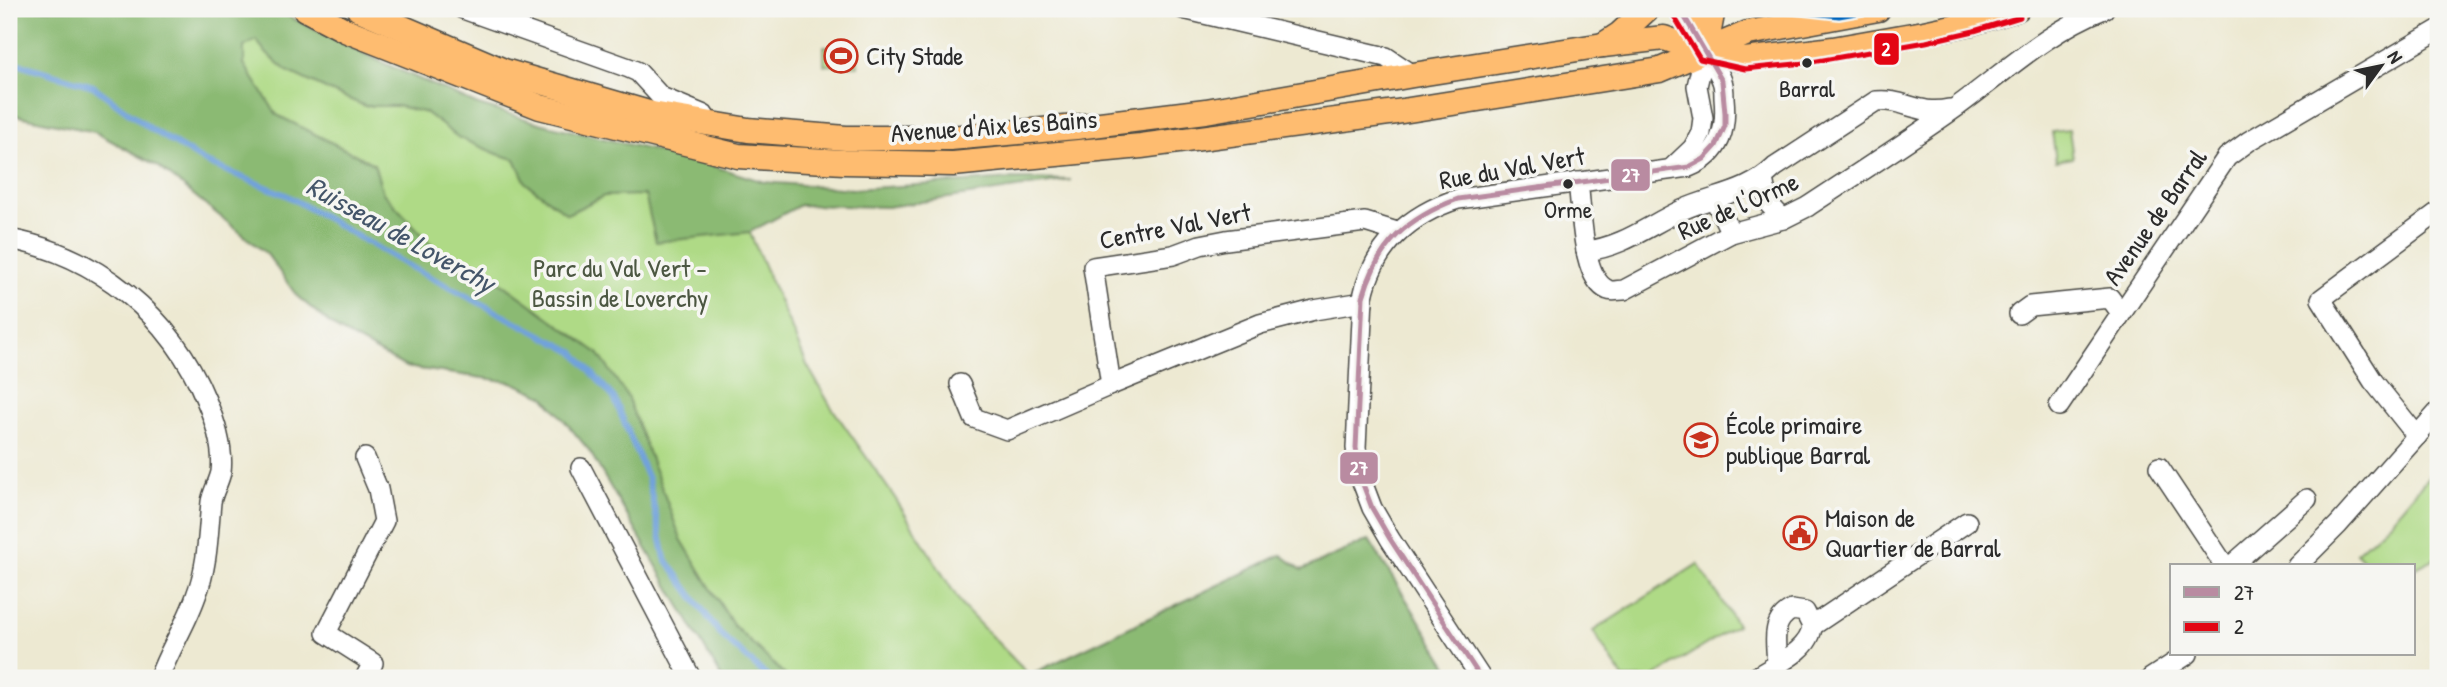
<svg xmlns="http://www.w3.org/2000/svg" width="2447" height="687" font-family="'Patrick Hand',sans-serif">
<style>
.green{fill:#afda86;stroke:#6d8258;stroke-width:2}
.forest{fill:#8bba73;stroke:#5b724f;stroke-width:2}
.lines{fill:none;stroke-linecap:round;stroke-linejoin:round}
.stream{stroke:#71a2dc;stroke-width:6}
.minor-casing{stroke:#484844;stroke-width:22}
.major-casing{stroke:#484844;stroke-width:27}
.minor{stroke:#fff;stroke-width:19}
.major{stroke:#febc70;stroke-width:24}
.bus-1-casing{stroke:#f6f6f2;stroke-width:10}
.bus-2-casing{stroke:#f6f6f2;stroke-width:10}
.bus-3-casing{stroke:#f6f6f2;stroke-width:10}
.bus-1{stroke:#b98ba1;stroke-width:5}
.bus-2{stroke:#e30513;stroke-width:5}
.bus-3{stroke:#0065bd;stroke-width:5}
.bus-dot{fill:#2b2b2b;stroke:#f6f6f2;stroke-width:2.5}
.labels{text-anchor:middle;stroke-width:7;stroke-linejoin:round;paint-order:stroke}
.bus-label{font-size:24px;fill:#2b2b2b;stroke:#f6f6f2}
.poi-label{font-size:26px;fill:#2b2b2b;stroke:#f6f6f2;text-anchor:start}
.street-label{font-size:26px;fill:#2b2b2b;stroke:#f6f6f2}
.park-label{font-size:26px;fill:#4c5742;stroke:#f6f6f2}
.water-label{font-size:28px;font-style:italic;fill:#445569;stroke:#f6f6f2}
.line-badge{stroke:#f6f6f2;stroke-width:2.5}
.badge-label{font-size:19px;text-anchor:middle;font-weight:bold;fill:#fff}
</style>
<rect width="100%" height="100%" fill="#f6f6f2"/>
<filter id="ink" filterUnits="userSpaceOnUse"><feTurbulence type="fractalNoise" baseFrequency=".0143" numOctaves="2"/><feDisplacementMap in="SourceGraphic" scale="14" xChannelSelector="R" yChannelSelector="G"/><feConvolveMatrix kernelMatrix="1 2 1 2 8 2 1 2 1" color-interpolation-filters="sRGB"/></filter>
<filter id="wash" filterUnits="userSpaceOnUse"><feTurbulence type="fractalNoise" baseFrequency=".00686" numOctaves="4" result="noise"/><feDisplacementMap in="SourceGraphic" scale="28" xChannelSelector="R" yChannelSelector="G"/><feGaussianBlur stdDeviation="1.57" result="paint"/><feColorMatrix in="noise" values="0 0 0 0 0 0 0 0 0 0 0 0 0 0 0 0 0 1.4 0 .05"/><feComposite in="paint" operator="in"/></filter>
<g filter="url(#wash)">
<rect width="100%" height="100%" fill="#ede9d2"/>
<!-- green -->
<g class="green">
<polygon points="9,9 274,9 383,63 478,105 727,180 807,365 830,405 895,498 963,607 1030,676 1281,555 1302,570 1369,540 1454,676 1450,678 722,678 589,450 544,396 512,382 406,367 338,330 297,296 267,254 158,166 95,132 9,114"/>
<polygon points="824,46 858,47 858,66 824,65"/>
<polygon points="2069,130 2073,158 2056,161 2052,132"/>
<polygon points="2438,465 2438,557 2414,569 2414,566 2370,566 2356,553 2391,521"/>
<polygon points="1698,564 1737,625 1652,678 1623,678 1593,631"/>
</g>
<!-- forest -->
<g class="forest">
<polygon points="9,9 274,9 383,63 478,105 543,124 697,161 764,182 853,189 1013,179 1071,180 887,207 800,205 750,232 656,242 645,195 604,196 567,214 526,183 515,159 500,155 459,138 426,113 398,106 365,106 332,92 287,71 267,54 256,40 244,47 244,64 277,115 374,164 383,193 452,266 496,279 598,353 627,396 681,539 733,625 788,678 722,678 589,450 544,396 512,382 406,367 338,330 297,296 267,254 158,166 95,132 9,114"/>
<polygon points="1369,540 1454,676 1450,678 1023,678 1281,555 1302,570"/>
</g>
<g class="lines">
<!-- stream -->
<polyline class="stream" points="9,61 93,86 151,129 207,163 286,195 405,264 574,352 614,398 648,479 665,558 720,634 769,678"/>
</g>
</g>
<g filter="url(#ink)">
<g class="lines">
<defs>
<g id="minor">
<polyline points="463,9 629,68 638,72 661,97 704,115"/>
<polyline points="1183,9 1386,57 1413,75"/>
<polyline points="1672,168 1693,148 1701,133 1703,118 1697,86 1705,52"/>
<polyline points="1763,179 1768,203 1783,219"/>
<path d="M 1578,182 C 1582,208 1581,279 1608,290 C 1612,292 1619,290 1624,290 L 1731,233 L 1783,219 L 1807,207 C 1857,174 1909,141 1958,106 C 2006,71 2048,31 2104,9"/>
<polyline points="1715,200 1731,233"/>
<path d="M 9,239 C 97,255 172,316 206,400 C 215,421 224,448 221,472 C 219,482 213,491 211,502 C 208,534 208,565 196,596 C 186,625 169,650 159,678"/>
<path d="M 1586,251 C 1623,247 1649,225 1682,210 C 1715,195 1747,194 1775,167 L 1876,101 C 1903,98 1919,116 1949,109"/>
<polyline points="1363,302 1314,310 1260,324 1111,385 1093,267 1173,255 1200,245 1226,240 1365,222 1397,232"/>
<polyline points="2019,314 2030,306 2110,298 2121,313"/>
<polyline points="960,384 974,418 1007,430 1111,385"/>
<polyline points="2059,406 2227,157 2249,141 2438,30"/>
<polyline points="2417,436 2373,381 2321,299 2438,212"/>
<polyline points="2159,467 2225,566"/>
<polyline points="581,468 691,678"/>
<polyline points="2231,566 2307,499"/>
<polyline points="2297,566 2338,525 2438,412"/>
<polyline points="1812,626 1967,522"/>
<polyline points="365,678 373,663 326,633 384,521 378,489 365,458"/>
<path d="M 1481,678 L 1390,539 L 1372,508 L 1361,479 L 1356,448 L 1363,297 C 1373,247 1410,214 1458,199 L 1689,167 C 1721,154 1727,129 1724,98 C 1724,93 1724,86 1722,81 C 1719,71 1710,61 1705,52"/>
<path d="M 1755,678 C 1774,665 1811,651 1812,626 L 1805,612 L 1792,610 C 1770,621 1776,643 1777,663"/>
<polyline points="2151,678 2188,654"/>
</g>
<g id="major">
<polyline points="305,9 345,30 540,107 738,156 844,162 953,164 1141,146 1396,112 1660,70 1748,33 1878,9"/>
<polyline points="359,9 504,71 652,114 748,130 846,138 950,138 1076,127 1206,111 1413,75 1603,45 1664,38 1705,52 1745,60 1833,49 1924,33 1971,23 2017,9"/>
<polyline points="1680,9 1705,52"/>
<polyline points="1603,45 1620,34 1647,9"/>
<polyline points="1705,52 1713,9"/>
</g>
</defs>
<!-- minor casing -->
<use href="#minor" class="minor-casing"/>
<!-- major casing -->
<use href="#major" class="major-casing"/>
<!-- minor -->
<use href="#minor" class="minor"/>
<!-- major -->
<use href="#major" class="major"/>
<defs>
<path id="bus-1" d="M 1481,678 L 1390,539 L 1372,508 L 1361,479 L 1356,448 L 1363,297 C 1378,244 1407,218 1458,199 L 1689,167 L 1704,159 L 1716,146 L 1725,126 L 1725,113 L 1722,81 L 1680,9"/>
<polyline id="bus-2" points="1672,13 1700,59 1745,69 1806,63 1926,42 1974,31 2020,17"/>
<polyline id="bus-3" points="1777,9 1839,16 1878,9"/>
</defs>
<!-- bus-1 casing -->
<use href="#bus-1" class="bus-1-casing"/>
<!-- bus-2 casing -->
<use href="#bus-2" class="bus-2-casing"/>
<!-- bus-3 casing -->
<use href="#bus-3" class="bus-3-casing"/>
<!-- bus-1 -->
<use href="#bus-1" class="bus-1"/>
<!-- bus-2 -->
<use href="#bus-2" class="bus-2"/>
<!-- bus-3 -->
<use href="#bus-3" class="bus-3"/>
</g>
</g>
<!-- icons -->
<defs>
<symbol id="stadium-ring" viewBox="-11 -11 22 22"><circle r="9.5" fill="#f6f6f2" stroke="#c8321e" stroke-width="1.5"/><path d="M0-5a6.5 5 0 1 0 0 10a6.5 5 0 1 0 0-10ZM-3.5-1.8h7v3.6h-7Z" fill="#c8321e"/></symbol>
<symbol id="school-ring" viewBox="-11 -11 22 22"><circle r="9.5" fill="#f6f6f2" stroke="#c8321e" stroke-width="1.5"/><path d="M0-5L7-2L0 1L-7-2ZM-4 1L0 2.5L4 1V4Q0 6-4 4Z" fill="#c8321e"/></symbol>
<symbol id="civic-ring" viewBox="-11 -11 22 22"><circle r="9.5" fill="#f6f6f2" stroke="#c8321e" stroke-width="1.5"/><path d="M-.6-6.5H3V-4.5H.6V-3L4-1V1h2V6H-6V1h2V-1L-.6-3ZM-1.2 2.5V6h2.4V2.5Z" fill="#c8321e"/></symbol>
</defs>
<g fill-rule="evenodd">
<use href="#stadium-ring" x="822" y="37" width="38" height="38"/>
<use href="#school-ring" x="1682" y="421" width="38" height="38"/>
<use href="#civic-ring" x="1781" y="514" width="38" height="38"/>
</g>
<!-- markers -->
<g class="bus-dot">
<circle cx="1807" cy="63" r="6"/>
<circle cx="1568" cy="184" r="6"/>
</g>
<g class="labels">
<!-- bus labels -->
<g class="bus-label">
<text x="1807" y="97">Barral</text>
<text x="1568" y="218">Orme</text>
</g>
<!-- poi labels -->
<g class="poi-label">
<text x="866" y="65">City Stade</text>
<text x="1726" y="434">École primaire<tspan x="1726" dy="30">publique Barral</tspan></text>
<text x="1825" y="527">Maison de<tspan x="1825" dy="30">Quartier de Barral</tspan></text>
</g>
<!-- street labels -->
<g class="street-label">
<text transform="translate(994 126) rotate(-4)" y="9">Avenue d'Aix les Bains</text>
<text transform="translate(1512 168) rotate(-10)" y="9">Rue du Val Vert</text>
<text transform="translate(1738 206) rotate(-24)" y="9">Rue de l'Orme</text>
<text transform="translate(2155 217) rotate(-55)" y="9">Avenue de Barral</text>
<text transform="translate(1175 226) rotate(-11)" y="9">Centre Val Vert</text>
</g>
<!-- park labels -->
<g class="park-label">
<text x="620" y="277">Parc du Val Vert -<tspan x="620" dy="30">Bassin de Loverchy</tspan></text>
</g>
<!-- water labels -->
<g class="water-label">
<text transform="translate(401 234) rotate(29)" y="10">Ruisseau de Loverchy</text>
</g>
</g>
<g class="line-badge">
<rect x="1873" y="32" width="27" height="34" rx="7" fill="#e30513"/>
<rect x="1610" y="158" width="41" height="34" rx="7" fill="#b98ba1"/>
<rect x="1339" y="451" width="40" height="34" rx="7" fill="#b98ba1"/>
</g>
<g class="badge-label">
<text x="1886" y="56">2</text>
<text x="1631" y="182">27</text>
<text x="1359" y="475">27</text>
</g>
<!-- margin -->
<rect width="2447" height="687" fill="none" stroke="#f6f6f2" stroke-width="35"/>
<!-- legend -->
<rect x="2170" y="564" width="245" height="91" fill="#f6f6f2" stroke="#a5a5a2" stroke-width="2"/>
<rect x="2184" y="587" width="35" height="10" fill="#b98ba1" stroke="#a5a5a2" stroke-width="2"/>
<text x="2234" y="600" font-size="21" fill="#2b2b2b">27</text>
<rect x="2184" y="622" width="35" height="10" fill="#e30513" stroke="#a5a5a2" stroke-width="2"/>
<text x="2234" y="634" font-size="21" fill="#2b2b2b">2</text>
<!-- north arrow -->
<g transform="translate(2381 66) rotate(57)" stroke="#f6f6f2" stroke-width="5" paint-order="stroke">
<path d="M0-5L12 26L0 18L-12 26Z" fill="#2b2b2b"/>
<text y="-10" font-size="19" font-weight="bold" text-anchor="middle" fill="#2b2b2b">N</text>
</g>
</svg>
